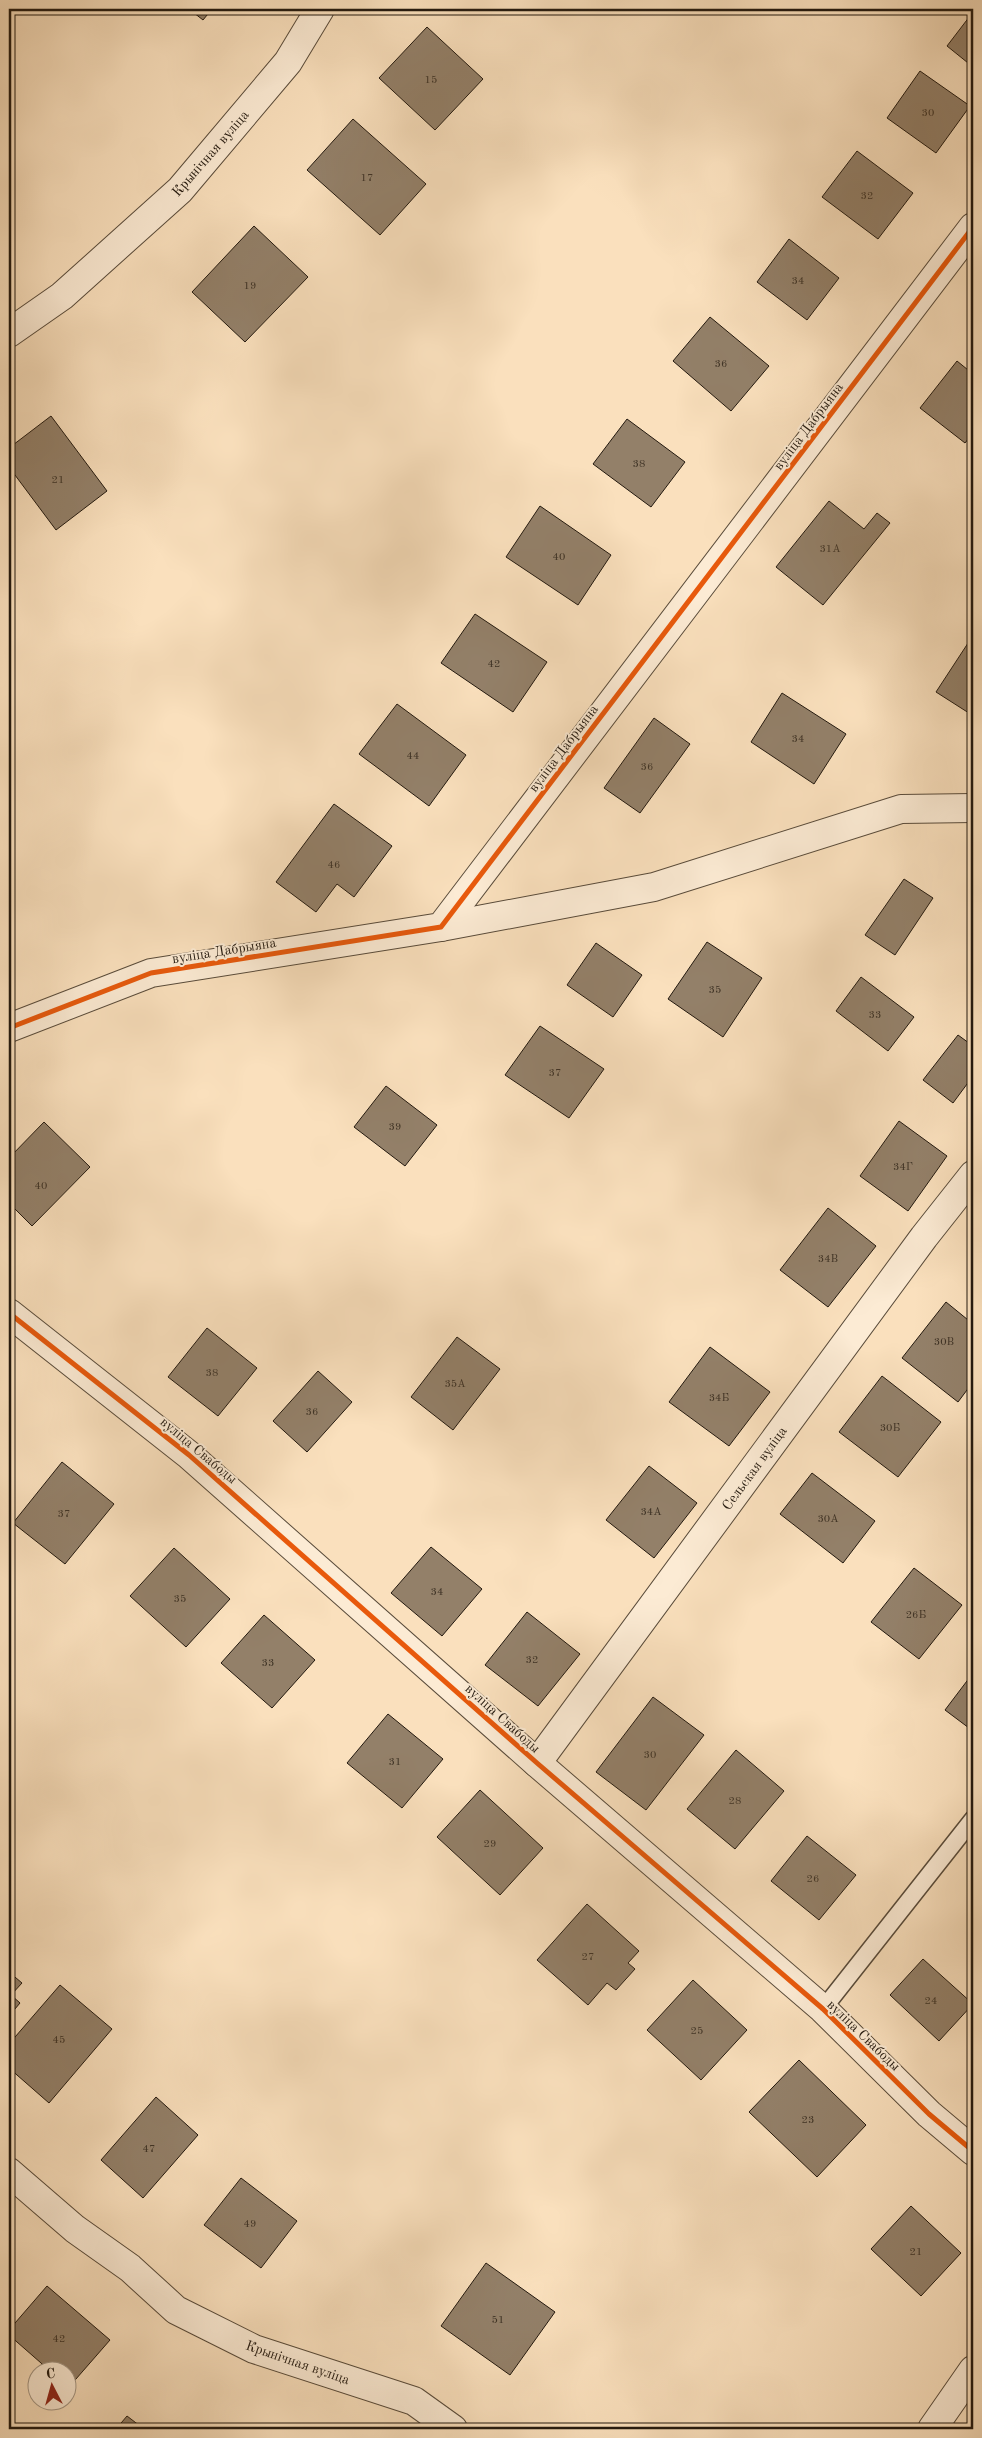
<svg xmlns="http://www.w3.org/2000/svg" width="982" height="2438" font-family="'Old Standard TT',serif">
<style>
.building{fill:#938069;stroke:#23190f}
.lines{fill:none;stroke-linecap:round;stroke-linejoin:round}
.service-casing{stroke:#594b3a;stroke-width:19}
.minor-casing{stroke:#594b3a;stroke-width:30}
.service{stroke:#fcebd4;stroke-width:16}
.minor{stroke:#fcebd4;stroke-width:28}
.cycleway-casing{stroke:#fcebd4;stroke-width:8}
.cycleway{stroke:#e8590c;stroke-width:5}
.labels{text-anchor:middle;stroke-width:4;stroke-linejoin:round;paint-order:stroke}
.number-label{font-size:11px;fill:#3f3326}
.street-label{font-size:14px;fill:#23190f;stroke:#fcebd4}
</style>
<rect width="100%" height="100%" fill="#fae0bd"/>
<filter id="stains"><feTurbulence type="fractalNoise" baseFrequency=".004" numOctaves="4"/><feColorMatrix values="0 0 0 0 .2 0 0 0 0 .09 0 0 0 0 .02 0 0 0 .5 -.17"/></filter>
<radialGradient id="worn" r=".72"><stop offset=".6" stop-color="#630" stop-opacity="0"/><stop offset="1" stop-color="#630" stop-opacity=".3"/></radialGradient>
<!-- building -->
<g class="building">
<polygon points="189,9 212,9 203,20"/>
<polygon points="973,12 973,67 947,46"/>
<polygon points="427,27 483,79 435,130 379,78"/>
<polygon points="920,71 970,106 936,153 887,118"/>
<polygon points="353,119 426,184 380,235 307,170"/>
<polygon points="857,151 913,193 878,239 822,197"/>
<polygon points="254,226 308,277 245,342 192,292"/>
<polygon points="789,239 839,278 807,320 757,282"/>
<polygon points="710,317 769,366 731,411 673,361"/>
<polygon points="957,361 973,374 973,433 965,443 920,408"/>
<polygon points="51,416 107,491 56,530 9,467 9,448"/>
<polygon points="627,419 685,462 651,507 593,464"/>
<polygon points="829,501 864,529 877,513 890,523 823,605 776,567"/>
<polygon points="540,506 611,555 578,605 506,557"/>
<polygon points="475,614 547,662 513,712 441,663"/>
<polygon points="972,637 973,714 972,715 936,692"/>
<polygon points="782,693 846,734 814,784 751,742"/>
<polygon points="397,704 466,755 429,806 359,754"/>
<polygon points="654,718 690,744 640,813 604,788"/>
<polygon points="334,804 392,846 354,897 337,884 316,912 276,882"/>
<polygon points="904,879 933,898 895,955 865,935"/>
<polygon points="707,942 762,978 723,1037 668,999"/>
<polygon points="596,943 642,975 613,1017 567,985"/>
<polygon points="861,977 914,1017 888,1051 836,1011"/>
<polygon points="540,1026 604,1069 569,1118 505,1075"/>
<polygon points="958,1035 973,1046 973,1076 953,1103 923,1080"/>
<polygon points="386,1086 437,1125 405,1166 354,1127"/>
<polygon points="899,1121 947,1156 908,1211 860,1176"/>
<polygon points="44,1122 90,1167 32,1226 9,1203 9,1158"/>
<polygon points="828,1208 876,1246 828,1307 780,1270"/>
<polygon points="946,1302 973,1324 973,1382 958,1402 902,1358"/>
<polygon points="207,1328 257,1368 218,1416 168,1377"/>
<polygon points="457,1337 500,1369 453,1430 411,1397"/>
<polygon points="710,1347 770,1392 729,1446 669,1402"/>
<polygon points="318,1371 352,1402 307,1452 273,1421"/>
<polygon points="882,1376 941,1422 898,1477 839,1432"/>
<polygon points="62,1462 114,1504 65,1564 13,1523"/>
<polygon points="649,1466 697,1503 654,1558 606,1520"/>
<polygon points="812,1473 875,1521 843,1563 780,1514"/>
<polygon points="431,1547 482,1589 442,1636 391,1593"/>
<polygon points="174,1548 230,1599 186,1647 130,1596"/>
<polygon points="914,1568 962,1605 919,1659 871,1622"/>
<polygon points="527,1612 580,1654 538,1706 485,1665"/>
<polygon points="264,1615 315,1660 272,1708 221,1663"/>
<polygon points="973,1673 973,1731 945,1710"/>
<polygon points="653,1697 704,1735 646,1810 596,1772"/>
<polygon points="388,1714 443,1759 402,1808 347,1763"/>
<polygon points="736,1750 784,1791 735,1849 687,1809"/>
<polygon points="480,1790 543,1848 500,1895 437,1837"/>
<polygon points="807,1836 856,1875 819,1920 771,1881"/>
<polygon points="587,1904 639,1951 628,1963 635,1969 616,1990 607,1983 588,2005 537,1960"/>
<polygon points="923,1959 973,2004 939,2041 890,1995"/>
<polygon points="9,1972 22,1983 11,1995 20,2003 9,2016"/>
<polygon points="693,1980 747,2030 701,2080 647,2030"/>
<polygon points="60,1985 112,2029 49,2103 9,2068 9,2044"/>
<polygon points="799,2060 866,2125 817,2177 749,2112"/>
<polygon points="156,2097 198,2135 143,2198 101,2160"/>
<polygon points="241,2178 297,2221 261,2268 204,2225"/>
<polygon points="911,2206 961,2253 921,2296 871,2249"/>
<polygon points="486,2263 555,2312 510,2375 441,2326"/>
<polygon points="47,2286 110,2340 69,2387 68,2370 49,2370 9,2335 9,2330"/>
<polygon points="127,2416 144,2429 116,2429"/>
</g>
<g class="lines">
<defs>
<polyline id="service" points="823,2009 973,1819"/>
<g id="minor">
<polyline points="9,333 62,296 180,190 288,62 320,9"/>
<polyline points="441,927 654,887 901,809 973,808"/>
<polyline points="9,1028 151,973 441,927 973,227"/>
<polyline points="9,1313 189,1455 537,1763 823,2009 929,2114 973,2151"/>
<polyline points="537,1763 924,1237 973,1175"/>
<polyline points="9,2172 75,2229 130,2268 176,2310 254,2349 414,2401 453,2429"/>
<polyline points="932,2429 973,2370"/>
</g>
</defs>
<!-- service casing -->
<use href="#service" class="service-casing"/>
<!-- minor casing -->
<use href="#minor" class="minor-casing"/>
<!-- service -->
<use href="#service" class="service"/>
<!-- minor -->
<use href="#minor" class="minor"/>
<defs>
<g id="cycleway">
<polyline points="9,1028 151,973 441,927 973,227"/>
<polyline points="9,1313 189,1455 537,1763 823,2009 929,2114 973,2151"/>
</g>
</defs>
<!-- cycleway casing -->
<use href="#cycleway" class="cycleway-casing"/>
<!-- cycleway -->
<use href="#cycleway" class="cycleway"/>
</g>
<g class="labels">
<!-- number labels -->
<g class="number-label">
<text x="431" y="83">15</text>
<text x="928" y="116">30</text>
<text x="367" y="181">17</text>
<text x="867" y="199">32</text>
<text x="798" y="284">34</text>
<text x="250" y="289">19</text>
<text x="721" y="367">36</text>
<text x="639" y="467">38</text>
<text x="58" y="483">21</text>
<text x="830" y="552">31А</text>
<text x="559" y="560">40</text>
<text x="494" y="667">42</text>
<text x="798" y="742">34</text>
<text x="413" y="759">44</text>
<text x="647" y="770">36</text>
<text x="334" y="868">46</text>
<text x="715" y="993">35</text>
<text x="875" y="1018">33</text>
<text x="555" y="1076">37</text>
<text x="395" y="1130">39</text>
<text x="903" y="1170">34Г</text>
<text x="41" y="1189">40</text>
<text x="828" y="1262">34В</text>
<text x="944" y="1345">30В</text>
<text x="212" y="1376">38</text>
<text x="455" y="1387">35А</text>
<text x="719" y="1401">34Б</text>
<text x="312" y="1415">36</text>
<text x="890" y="1431">30Б</text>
<text x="651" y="1515">34А</text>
<text x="64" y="1517">37</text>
<text x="828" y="1522">30А</text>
<text x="437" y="1595">34</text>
<text x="180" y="1602">35</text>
<text x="916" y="1618">26Б</text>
<text x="532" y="1663">32</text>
<text x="268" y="1666">33</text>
<text x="650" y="1758">30</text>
<text x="395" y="1765">31</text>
<text x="735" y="1804">28</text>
<text x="490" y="1847">29</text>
<text x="813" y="1882">26</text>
<text x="588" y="1960">27</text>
<text x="931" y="2004">24</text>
<text x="697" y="2034">25</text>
<text x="59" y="2043">45</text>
<text x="808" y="2123">23</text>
<text x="149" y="2152">47</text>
<text x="250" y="2227">49</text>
<text x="916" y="2255">21</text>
<text x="498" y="2323">51</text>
<text x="59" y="2342">42</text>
</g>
<!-- street labels -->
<g class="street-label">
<text transform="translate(210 153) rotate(-49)" y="5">Крынічная вуліца</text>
<text transform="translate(808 426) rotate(-53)" y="5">вуліца Дабрыяна</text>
<text transform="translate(563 748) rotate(-53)" y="5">вуліца Дабрыяна</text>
<text transform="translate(224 950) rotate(-9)" y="5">вуліца Дабрыяна</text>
<text transform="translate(199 1450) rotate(40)" y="5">вуліца Свабоды</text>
<text transform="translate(754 1468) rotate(-54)" y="5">Сельская вуліца</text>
<text transform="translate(503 1718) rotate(42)" y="5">вуліца Свабоды</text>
<text transform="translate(864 2035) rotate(44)" y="5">вуліца Свабоды</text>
<text transform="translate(298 2362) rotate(19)" y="5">Крынічная вуліца</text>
</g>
</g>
<!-- margin -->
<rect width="982" height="2438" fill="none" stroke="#fae0bd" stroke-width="30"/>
<rect x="10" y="10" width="962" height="2418" fill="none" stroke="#23190f" stroke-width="2.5"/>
<rect x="15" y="15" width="952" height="2408" fill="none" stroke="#23190f"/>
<!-- north arrow -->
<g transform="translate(52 2386) rotate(354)"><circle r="24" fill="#fcebd4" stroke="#a59785"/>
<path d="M0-4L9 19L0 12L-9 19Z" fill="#8f2418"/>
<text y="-8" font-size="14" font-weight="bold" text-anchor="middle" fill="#23190f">С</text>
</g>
<rect width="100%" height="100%" filter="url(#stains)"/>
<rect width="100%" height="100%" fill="url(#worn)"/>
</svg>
